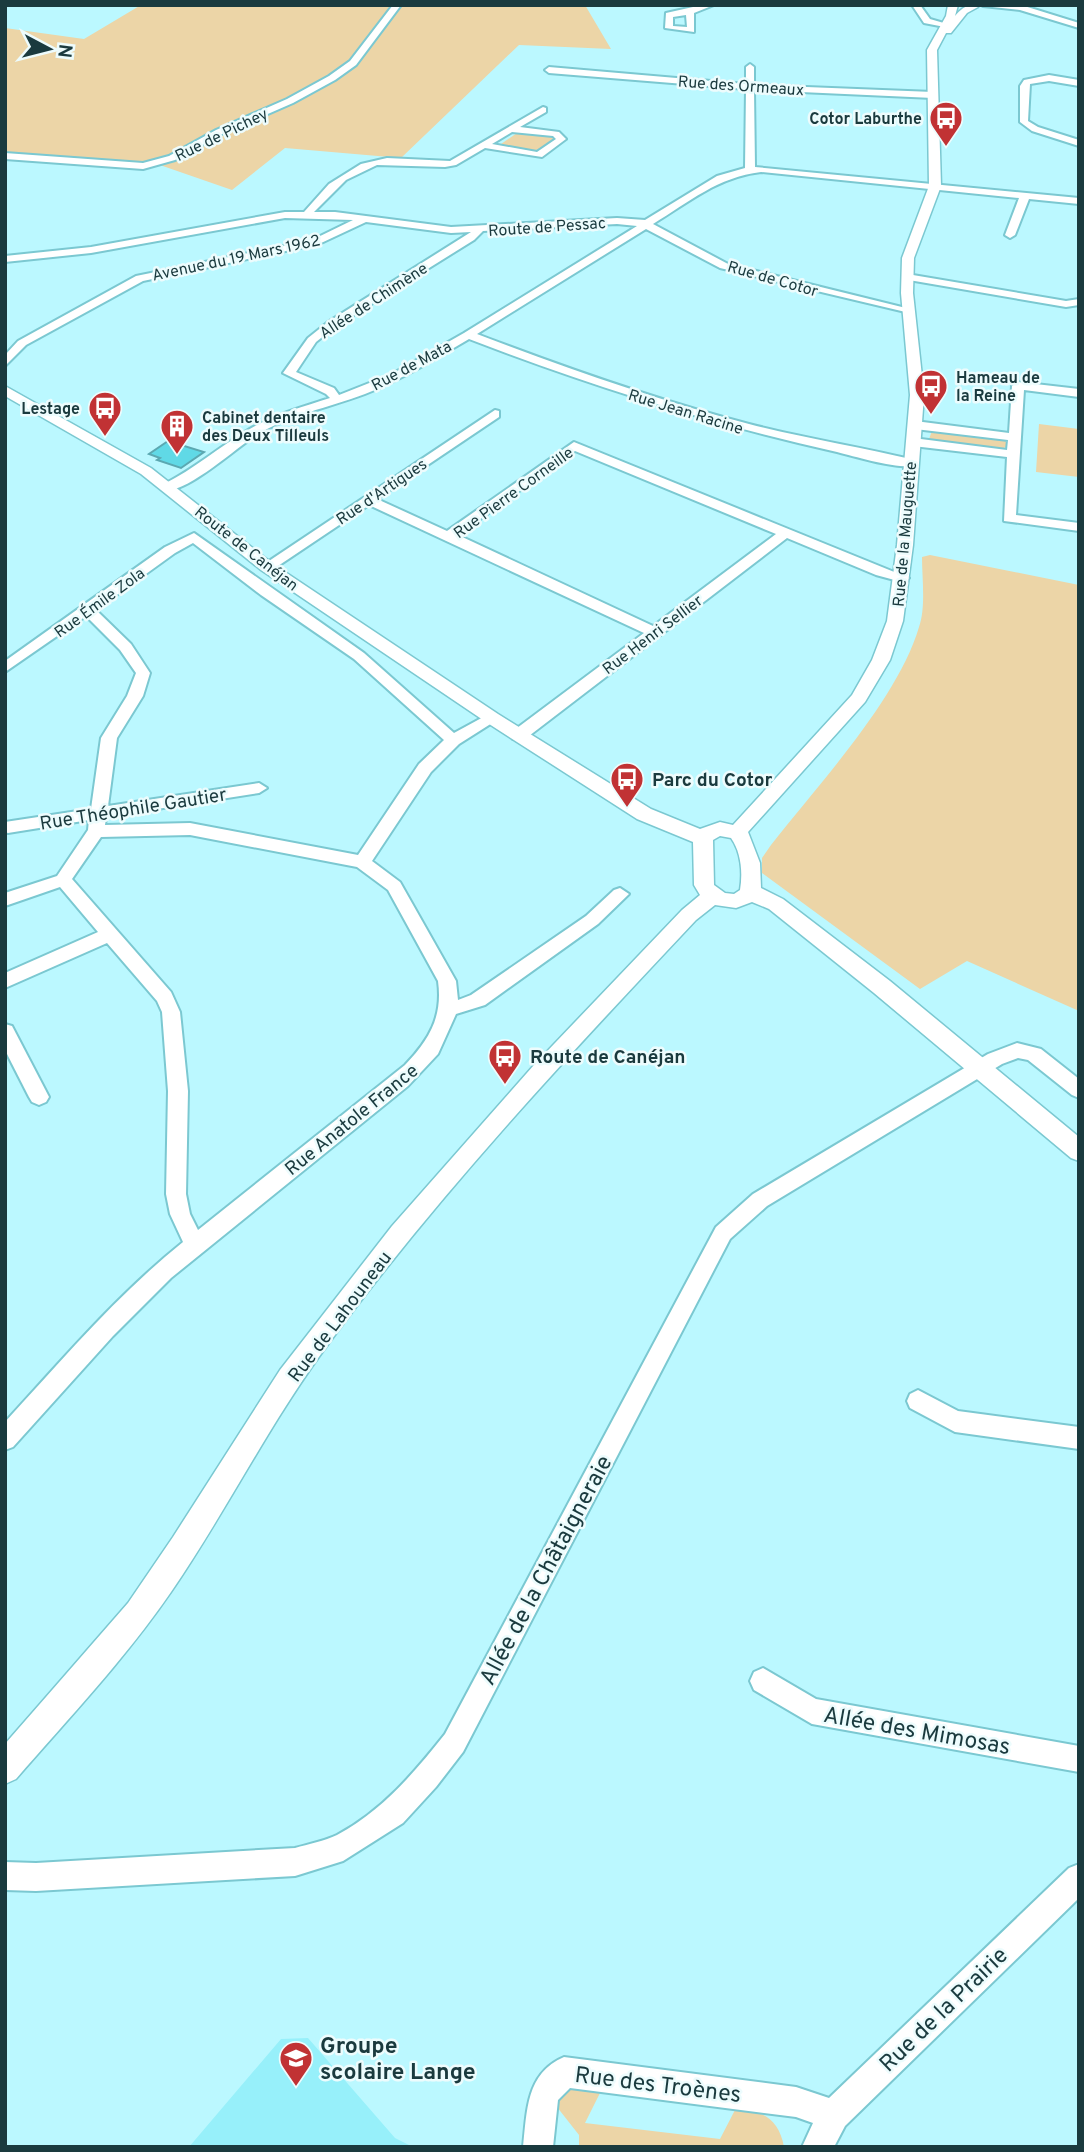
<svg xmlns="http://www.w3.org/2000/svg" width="1084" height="2152" font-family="Overpass,sans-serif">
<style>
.built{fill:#97f0fa}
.green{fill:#ecd5a7}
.building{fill:#60d9e6;stroke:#5ba8b1;stroke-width:2}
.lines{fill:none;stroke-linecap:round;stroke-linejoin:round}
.minor-casing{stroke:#7bc8d1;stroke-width:4}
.tertiary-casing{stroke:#7bc8d1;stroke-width:3}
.minor{fill:#fff;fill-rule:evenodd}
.tertiary{fill:#fff;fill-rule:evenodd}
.labels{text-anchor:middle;stroke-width:5;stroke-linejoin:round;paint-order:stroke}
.far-street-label{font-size:16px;fill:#1a3a3e;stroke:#edfcfd}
.far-poi-label{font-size:16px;font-weight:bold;fill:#1a3a3e;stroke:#edfcfd;text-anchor:end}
.poi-label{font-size:19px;font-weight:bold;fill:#1a3a3e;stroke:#edfcfd;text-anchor:start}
.street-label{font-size:19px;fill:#1a3a3e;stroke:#edfcfd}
.near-street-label{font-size:23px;fill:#1a3a3e;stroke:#edfcfd}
.near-poi-label{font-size:23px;font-weight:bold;fill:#1a3a3e;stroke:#edfcfd;text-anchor:start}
</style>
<rect width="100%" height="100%" fill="#bbf8ff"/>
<!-- built -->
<polygon class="built" points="308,2038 395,2138 413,2147 189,2147 281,2039"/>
<!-- green -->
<g class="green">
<polygon points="141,5 585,5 611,49 519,45 401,158 285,148 232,190 157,164 5,156 5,28 84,39"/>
<path d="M 517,133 L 548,136 L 554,139 C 539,156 521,151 501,144 Z"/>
<polygon points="1039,424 1079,429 1079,477 1036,472"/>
<polygon points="932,431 999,438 1006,441 1006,447 1001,449 932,441 929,439"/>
<path d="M 930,555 L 1079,585 L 1079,1011 L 967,961 L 920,989 L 762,873 L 762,858 L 771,845 C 818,785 898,699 919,627 C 926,607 922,579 922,557 Z"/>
<path d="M 573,2086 L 601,2091 L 585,2123 L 720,2139 L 735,2110 C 762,2109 779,2119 784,2147 L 579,2147 L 579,2135 L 557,2107 L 561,2094 Z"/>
</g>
<!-- building -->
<polygon class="building" points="168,441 204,452 181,468 157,460 160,458 149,454"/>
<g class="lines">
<defs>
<g id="minor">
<polygon points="393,5 401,5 356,65 335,80 293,103 222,134 175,160 143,169 5,159 5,153 143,163 169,156 216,130 287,99 329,76 350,61"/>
<path d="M 702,5 L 714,5 L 694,13 L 694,32 L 665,28 L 666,13 ZM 686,15 L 687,27 L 673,26 L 673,17 Z"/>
<polygon points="912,5 920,5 930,19 954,26 950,28 924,23"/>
<polygon points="1021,5 1079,23 1079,28 1020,10 983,6"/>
<path d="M 750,64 L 754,67 L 754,85 L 933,92 L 937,95 L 933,98 L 754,90 L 755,167 L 1079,198 L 1079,204 L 1029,199 L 1015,235 L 1010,238 L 1005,235 L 1019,198 L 761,172 C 718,177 689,202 653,224 L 728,264 L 914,310 L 914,314 L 720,268 L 646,229 L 477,334 C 566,368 657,400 749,424 C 804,438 860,447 915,460 L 915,466 C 896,469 857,457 837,452 C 711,424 589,385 469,339 C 435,359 401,380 365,394 C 328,408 288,415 255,436 C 236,448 186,494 164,490 L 164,484 C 194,469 219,447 248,430 C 273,415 302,407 330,398 L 326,394 L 283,373 L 308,338 L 328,322 L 471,232 L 451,233 L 366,222 L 319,244 L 143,281 L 26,345 L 5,366 L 5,355 L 18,341 L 136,276 L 312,240 L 353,220 L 285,218 L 91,253 L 5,262 L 5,256 L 91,247 L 285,212 L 304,212 L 329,184 L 361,164 L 387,158 L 450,161 L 543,107 L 546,108 L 546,112 L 520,127 L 559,132 L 566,139 L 542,157 L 485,148 L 456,165 L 445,167 L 377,165 L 346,180 L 314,212 L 335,212 L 451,227 L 617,218 L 645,220 L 717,176 L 745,168 L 746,89 L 549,73 L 545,70 L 549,67 L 746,84 L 746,67 ZM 512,132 L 553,136 L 556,139 L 537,152 L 492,144 ZM 617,224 L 637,226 L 464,333 L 392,374 L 339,395 L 334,388 L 296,372 L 316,342 L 336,326 L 474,240 L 483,231 Z"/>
<polygon points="1049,75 1079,80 1079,86 1049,81 1030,84 1028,121 1038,127 1079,140 1079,146 1032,131 1020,122 1020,86 1024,80"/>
<polygon points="907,274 1066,301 1079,299 1079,305 1066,307 903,279 903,275"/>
<polygon points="1018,382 1079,389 1079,397 1024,390 1016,515 1079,523 1079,531 1004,521 1007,457 913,446 907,442 913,438 1007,450 1008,440 915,429 909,425 915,421 1009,433 1012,386"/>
<path d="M 495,410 L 499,411 L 499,417 L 377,499 L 447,531 L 574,442 L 909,578 L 902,582 L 876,575 L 787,538 L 525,739 L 513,739 L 511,735 L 513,731 L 644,633 L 369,505 L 272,570 L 267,571 L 260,567 ZM 575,451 L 776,534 L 653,626 L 458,535 Z"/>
<path d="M 194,533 L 364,653 L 454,733 L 487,715 L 497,715 L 500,718 L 459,744 L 431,772 L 372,861 L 400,882 L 456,981 L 458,1000 L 471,995 L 586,916 L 614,890 L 620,888 L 629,894 L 598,924 L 485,1005 L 456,1014 L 438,1054 L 408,1086 L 171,1278 L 113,1336 L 13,1447 L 5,1450 L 5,1422 C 62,1360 117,1295 183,1242 L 170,1214 L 166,1194 L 168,1091 L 162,1012 L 157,1001 L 107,943 L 5,988 L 5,973 L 98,932 L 60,887 L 5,906 L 5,893 L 57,876 L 88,830 L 89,820 L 8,833 L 5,832 L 5,822 L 91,809 L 101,738 L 127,696 L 136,673 L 120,650 L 86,616 L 5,672 L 5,661 L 165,547 ZM 193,543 L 261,595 L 354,659 L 444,740 L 419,764 L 358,855 L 190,823 L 105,825 L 106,817 L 259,793 L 267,788 L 259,783 L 108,806 L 117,738 L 143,696 L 150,673 L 131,644 L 96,610 L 175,553 ZM 190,835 L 357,867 L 388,890 L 438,981 C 443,1017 429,1040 405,1065 L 198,1230 L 190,1214 L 186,1194 L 188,1091 L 180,1012 L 171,992 L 72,879 L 101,837 Z"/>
<polygon points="5,1024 12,1026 49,1097 46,1102 39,1105 32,1102 29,1097 5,1050"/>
<path d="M 1017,1043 L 1041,1049 L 1079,1079 L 1079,1098 L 1072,1095 L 1028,1060 L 1018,1058 L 1002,1064 L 767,1206 L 730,1239 L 463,1752 L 436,1787 L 403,1823 L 343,1861 L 295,1876 L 36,1891 L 5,1890 L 5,1862 L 36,1863 L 295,1848 C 308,1844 325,1841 337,1835 C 382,1811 414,1773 445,1734 L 716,1227 L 753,1194 L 988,1054 Z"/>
<polygon points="918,1390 958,1411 1079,1427 1079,1449 955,1432 910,1408 907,1401 910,1394"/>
<polygon points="763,1668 816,1699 1079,1746 1079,1772 812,1724 754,1690 750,1681 754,1672"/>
<path d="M 1079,1864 L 1079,1898 L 845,2126 L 834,2147 L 802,2147 L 813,2123 L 796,2117 L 570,2088 L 558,2100 L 553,2147 L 523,2147 C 527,2111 526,2073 564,2057 L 796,2087 L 829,2098 L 1069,1868 Z"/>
</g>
<path id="tertiary" d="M 948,5 L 958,5 L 955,16 C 961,9 969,2 978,7 L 967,13 L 951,33 L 946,33 L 937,50 L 941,186 L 914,258 L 913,293 L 924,395 L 913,545 L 903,621 L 890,660 L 865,702 L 748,832 L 760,863 L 761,888 L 783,899 L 890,981 L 1079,1137 L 1079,1161 L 1071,1158 L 874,993 L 769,909 L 752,902 L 736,908 L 715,905 L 696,920 C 565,1059 434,1199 321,1354 C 266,1430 224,1515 171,1592 C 125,1659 69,1718 16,1779 L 5,1784 L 5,1744 L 128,1603 L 173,1537 L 280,1370 L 392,1226 L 534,1065 L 682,910 L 700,895 L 694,885 L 693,842 L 637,819 L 486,722 L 261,570 L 141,474 L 5,396 L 5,386 L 151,468 L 273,564 L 498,714 L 651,809 L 700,829 L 720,822 L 733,825 L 852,695 L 872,660 L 887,621 L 897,545 L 910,395 L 901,293 L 902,258 L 929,186 L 927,50 L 946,16 ZM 720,836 L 731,838 C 741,852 743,872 740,890 L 734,894 L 725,893 L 714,885 L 713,840 Z"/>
</defs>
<!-- minor casing -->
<use href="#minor" class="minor-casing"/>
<!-- tertiary casing -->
<use href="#tertiary" class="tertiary-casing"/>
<!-- minor -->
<use href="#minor" class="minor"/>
<!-- tertiary -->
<use href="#tertiary" class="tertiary"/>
</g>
<!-- icons -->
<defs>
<symbol id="bus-pin" viewBox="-11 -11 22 30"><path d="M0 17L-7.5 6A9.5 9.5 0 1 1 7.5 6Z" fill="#c13234" stroke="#edfcfd"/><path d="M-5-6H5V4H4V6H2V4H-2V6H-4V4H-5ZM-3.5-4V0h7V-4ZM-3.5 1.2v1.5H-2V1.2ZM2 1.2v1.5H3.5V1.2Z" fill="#fff"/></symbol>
<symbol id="building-pin" viewBox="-11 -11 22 30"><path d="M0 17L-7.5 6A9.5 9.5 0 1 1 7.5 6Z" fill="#c13234" stroke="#edfcfd"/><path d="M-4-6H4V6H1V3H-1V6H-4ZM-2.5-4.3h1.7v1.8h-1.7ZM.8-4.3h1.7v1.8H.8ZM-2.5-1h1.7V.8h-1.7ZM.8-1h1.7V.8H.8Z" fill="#fff"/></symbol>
<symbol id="school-pin" viewBox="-11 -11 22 30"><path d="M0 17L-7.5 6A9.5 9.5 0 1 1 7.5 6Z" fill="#c13234" stroke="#edfcfd"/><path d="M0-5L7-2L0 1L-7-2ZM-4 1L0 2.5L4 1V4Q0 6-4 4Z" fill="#fff"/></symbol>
</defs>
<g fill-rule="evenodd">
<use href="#bus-pin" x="927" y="99" width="38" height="52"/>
<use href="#bus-pin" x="912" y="367" width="38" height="52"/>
<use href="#bus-pin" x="86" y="389" width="38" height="52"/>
<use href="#building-pin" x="158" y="407" width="38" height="52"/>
<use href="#bus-pin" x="608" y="760" width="38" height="52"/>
<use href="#bus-pin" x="486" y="1037" width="38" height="52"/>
<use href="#school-pin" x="277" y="2039" width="38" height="52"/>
</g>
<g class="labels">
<!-- far-street labels -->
<g class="far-street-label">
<text transform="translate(741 85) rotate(4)" y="6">Rue des Ormeaux</text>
<text transform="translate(221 134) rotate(-26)" y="6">Rue de Pichey</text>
<text transform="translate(547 226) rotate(-4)" y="6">Route de Pessac</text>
<text transform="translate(236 257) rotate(-12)" y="6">Avenue du 19 Mars 1962</text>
<text transform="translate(773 278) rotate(16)" y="6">Rue de Cotor</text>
<text transform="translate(373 300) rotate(-33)" y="6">Allée de Chimène</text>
<text transform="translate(411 365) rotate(-28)" y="6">Rue de Mata</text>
<text transform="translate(686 411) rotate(17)" y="6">Rue Jean Racine</text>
<text transform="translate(381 491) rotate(-34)" y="6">Rue d'Artigues</text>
<text transform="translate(513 492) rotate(-36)" y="6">Rue Pierre Corneille</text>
<text transform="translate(904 534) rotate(-85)" y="6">Rue de la Mauguette</text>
<text transform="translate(247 548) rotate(38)" y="6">Route de Canéjan</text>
<text transform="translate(99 602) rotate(-36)" y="6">Rue Émile Zola</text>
<text transform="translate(652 634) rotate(-37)" y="6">Rue Henri Sellier</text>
</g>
<!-- far-poi labels -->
<g class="far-poi-label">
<text x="922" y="124">Cotor Laburthe</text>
<text x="956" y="383" text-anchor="start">Hameau de<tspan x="956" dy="18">la Reine</tspan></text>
<text x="80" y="414">Lestage</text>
<text x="202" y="423" text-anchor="start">Cabinet dentaire<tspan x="202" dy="18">des Deux Tilleuls</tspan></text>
</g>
<!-- poi labels -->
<g class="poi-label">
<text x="652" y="786">Parc du Cotor</text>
<text x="530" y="1063">Route de Canéjan</text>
</g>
<!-- street labels -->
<g class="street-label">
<text transform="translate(133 808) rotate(-9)" y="7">Rue Théophile Gautier</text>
<text transform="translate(351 1119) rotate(-39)" y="7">Rue Anatole France</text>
<text transform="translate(339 1316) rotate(-53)" y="7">Rue de Lahouneau</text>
</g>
<!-- near-street labels -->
<g class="near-street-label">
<text transform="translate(545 1570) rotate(-62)" y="8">Allée de la Châtaigneraie</text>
<text transform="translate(917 1730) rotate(10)" y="8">Allée des Mimosas</text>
<text transform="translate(943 2009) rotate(-44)" y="8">Rue de la Prairie</text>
<text transform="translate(658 2084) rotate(7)" y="8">Rue des Troènes</text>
</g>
<!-- near-poi labels -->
<g class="near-poi-label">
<text x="320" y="2053">Groupe<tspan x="320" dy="26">scolaire Lange</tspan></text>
</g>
</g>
<!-- border -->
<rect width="1084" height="2152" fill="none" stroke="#1a3a3e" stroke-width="14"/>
<!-- north arrow -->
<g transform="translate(49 49) rotate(97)" stroke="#edfcfd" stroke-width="5" paint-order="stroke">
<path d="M0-5L12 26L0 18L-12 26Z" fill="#1a3a3e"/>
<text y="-10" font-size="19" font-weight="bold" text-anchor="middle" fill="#1a3a3e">N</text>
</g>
</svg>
